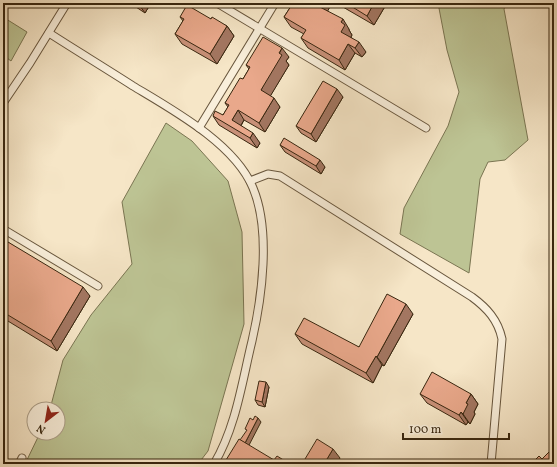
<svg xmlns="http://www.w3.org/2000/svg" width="557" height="467" font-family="Vollkorn,serif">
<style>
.green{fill:#bdc494;stroke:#7a7552}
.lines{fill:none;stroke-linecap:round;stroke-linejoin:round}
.minor-casing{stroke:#68563d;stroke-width:9}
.minor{stroke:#f9efdb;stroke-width:7}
.wall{fill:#c89078;stroke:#38260f}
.shaded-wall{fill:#a37661;stroke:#38260f}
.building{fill:#e9a88b;stroke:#38260f}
</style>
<rect width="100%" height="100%" fill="#f6e6c7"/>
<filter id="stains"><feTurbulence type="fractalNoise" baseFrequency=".005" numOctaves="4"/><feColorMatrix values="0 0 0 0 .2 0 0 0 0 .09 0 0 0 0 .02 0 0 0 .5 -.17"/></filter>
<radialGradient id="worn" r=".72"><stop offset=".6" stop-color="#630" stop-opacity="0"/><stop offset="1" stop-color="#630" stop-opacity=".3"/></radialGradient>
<!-- green -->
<g class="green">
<polygon points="438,3 507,3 504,9 528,140 505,160 488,162 480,179 469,273 400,234 404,208 448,126 459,92 447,50"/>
<polygon points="3,17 27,32 11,61 3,55"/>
<polygon points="166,123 192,141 228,181 242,232 244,324 208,451 198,464 25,464 40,433 58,433 58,409 50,409 63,360 91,315 132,264 122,202"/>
</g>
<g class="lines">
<defs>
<g id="minor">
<polyline points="217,3 426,128"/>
<path d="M 49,33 C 77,51 105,68 133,86 C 173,110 235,144 253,188 C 271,231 262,297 252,341 C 242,382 236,427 214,464"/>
<polyline points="3,103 30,63 67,3"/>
<polyline points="199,128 275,3"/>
<path d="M 250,181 L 268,174 L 280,176 L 472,297 C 487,308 498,320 502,339 L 491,464"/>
<polyline points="3,229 98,286"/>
<polyline points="19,464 22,458"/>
</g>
</defs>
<!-- minor casing -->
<use href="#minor" class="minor-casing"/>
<!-- minor -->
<use href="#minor" class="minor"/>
</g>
<!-- wall -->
<g class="wall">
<polygon points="131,3 151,3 145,13 133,5"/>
<polygon points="293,3 332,3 327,11 349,29 349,30 352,35 351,37 366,52 362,57 355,53 345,70 308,48 301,38 304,34 291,27 284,17"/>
<polygon points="336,3 387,3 374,25"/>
<polygon points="180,17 211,19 227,26 234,36 217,64 182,44 175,34 183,21"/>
<polygon points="289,57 286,61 289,65 270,96 280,107 265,132 244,120 241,126 260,143 257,148 219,125 213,116 223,115 228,107 225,103 243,79 249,69 246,65"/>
<polygon points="343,97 316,142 301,133 296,126"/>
<polygon points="280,145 325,167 321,174 285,152"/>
<polygon points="3,239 90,296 57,351 3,318"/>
<polygon points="413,314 384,366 382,365 373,383 302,344 295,334 359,347"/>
<polygon points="269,387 265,407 258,405 255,400"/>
<polygon points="420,394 471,394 478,404 474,412 475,414 470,424 468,422 466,425 427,403"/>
</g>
<!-- shaded-wall -->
<g class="shaded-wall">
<polygon points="142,3 151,3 145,13 140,6"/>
<polygon points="320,3 332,3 325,16 318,6"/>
<polygon points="374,3 387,3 374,25 367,16"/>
<polygon points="343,19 349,29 349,30 352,35 348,42 341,32 341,22"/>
<polygon points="227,26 234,36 217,64 210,54"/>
<polygon points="359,42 366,52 362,57 355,48"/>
<polygon points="348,44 355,53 345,70 339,60"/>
<polygon points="282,48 289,57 286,61 289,65 268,100 261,90"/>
<polygon points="337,89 343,97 316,142 311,134"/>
<polygon points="274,98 280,107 265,132 259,123"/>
<polygon points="238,110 244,120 238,130 232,120"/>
<polygon points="253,133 260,143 257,148 250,138"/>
<polygon points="320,160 325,167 321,174 316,166"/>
<polygon points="83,287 90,296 57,351 51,341"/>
<polygon points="406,304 413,314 384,366 377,357"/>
<polygon points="376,356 382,365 373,383 366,373"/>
<polygon points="266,382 269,387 265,407 262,402"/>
<polygon points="471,394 478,404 474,412 475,414 470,424 463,414 466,403"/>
<polygon points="461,412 468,422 466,425 459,415"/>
<polygon points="258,418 261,422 247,449 244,445"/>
<polygon points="333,449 340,458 337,464 324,464"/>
</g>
<!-- building -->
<g class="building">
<polygon points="135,3 142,3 140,6"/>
<polygon points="293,3 320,3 318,6 343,19 341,22 345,25 341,32 359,42 355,48 348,44 339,60 301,38 306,30 284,17"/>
<polygon points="346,3 374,3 367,16"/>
<polygon points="187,5 211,19 212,17 227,26 210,54 175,34 184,19 180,17"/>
<polygon points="263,37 282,48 279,53 282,55 261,90 274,98 259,123 238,110 232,120 253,133 250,138 213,116 215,111 223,115 229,105 225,103 240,78 243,79 250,67 246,65"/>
<polygon points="323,81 337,89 311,134 296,126"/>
<polygon points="284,138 320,160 316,166 280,145"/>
<polygon points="3,239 83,287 51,341 3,312"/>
<polygon points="387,294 406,304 377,357 376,356 366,373 295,334 304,318 359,347"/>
<polygon points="432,372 471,394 466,403 468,404 463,414 461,412 459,415 420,394"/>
<polygon points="259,381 266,382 262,402 255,400"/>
<polygon points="255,416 258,418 245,443 240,440 247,430 245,429 250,418 253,420"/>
<polygon points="239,439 274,460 277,456 290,464 232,464 226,460"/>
<polygon points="317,439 333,449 324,464 302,464"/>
<polygon points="554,447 554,464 531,464 539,456 542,459"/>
</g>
<!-- margin -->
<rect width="557" height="467" fill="none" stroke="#f6e6c7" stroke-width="16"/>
<rect x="4" y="4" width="549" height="459" fill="none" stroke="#38260f" stroke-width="2"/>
<rect x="8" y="8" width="541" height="451" fill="none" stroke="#38260f"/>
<!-- north arrow -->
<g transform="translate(46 421) rotate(211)"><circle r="19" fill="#f9efdb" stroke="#ac9f89"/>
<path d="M0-3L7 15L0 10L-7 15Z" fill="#8f2418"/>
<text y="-6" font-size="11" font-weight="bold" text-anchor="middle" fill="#38260f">N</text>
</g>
<!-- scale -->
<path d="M403 433v6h106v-6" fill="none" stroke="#38260f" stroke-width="2"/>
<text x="409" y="433" font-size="12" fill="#38260f" stroke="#f9efdb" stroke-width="3" paint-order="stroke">100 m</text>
<rect width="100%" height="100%" filter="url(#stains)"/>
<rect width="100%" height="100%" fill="url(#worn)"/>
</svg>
